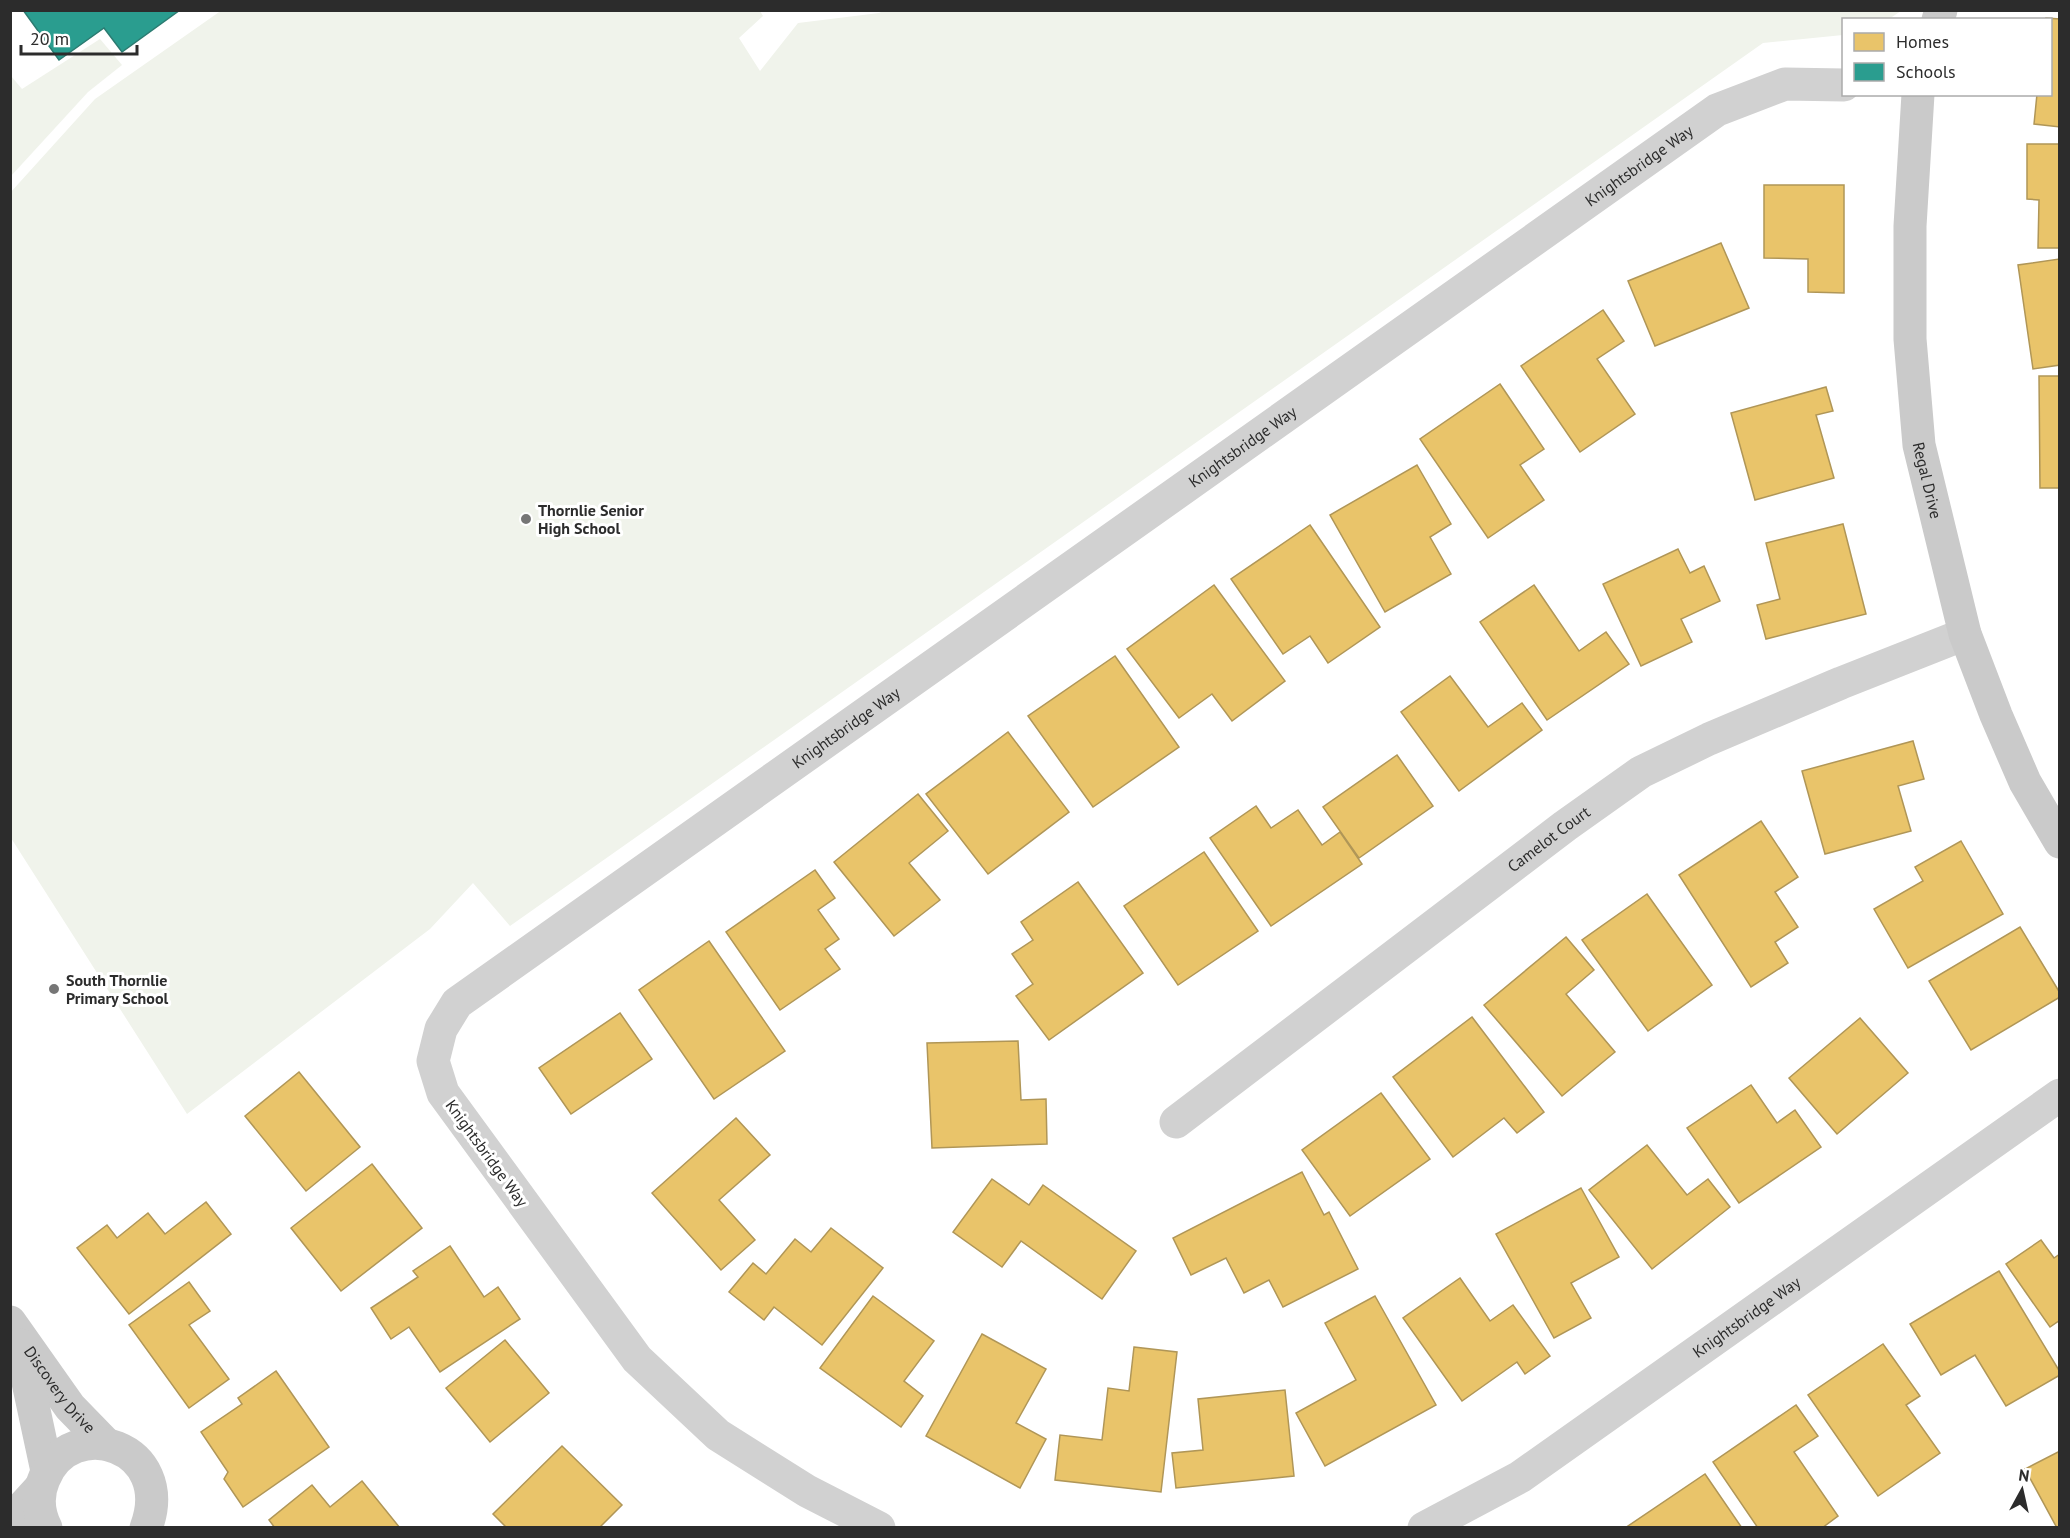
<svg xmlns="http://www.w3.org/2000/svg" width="2070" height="1538" font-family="'PT Sans',sans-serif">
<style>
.green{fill:#f0f3eb}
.homes{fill:#e9c46a;stroke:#b09657;stroke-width:1.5}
.schools{fill:#2a9d8f;stroke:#2b7b71;stroke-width:1.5}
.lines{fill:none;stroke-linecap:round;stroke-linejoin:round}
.street{stroke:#d1d1d1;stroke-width:33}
.secondary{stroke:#cacaca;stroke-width:33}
.poi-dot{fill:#767676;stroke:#fff;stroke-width:2}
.labels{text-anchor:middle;stroke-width:6;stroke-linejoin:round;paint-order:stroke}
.street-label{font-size:16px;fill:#2c2c2c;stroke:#fff}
.poi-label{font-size:16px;font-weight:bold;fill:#2c2c2c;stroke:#fff;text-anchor:start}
</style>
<rect width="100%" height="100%" fill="#fff"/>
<!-- green -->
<g class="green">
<polygon points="222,10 760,11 763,16 739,38 760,71 798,23 879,13 883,11 1901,11 1889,19 1844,20 1843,35 1763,43 510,926 473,883 430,929 187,1114 11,838 10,193 95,99"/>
<polygon points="100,39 122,65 88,92 11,176 11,76 22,89"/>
</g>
<!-- homes -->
<g class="homes">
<polygon points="2046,18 2060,19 2060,127 2034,124 2037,94 2050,94 2050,20 2046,20"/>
<polygon points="2027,144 2060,144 2060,248 2038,248 2039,200 2027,199"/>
<polygon points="1764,185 1844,185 1844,293 1808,292 1808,259 1764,258"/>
<polygon points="1721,243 1749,308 1655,346 1628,281"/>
<polygon points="2059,259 2060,365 2033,369 2018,265"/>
<polygon points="1603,310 1624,341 1597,359 1635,414 1580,452 1521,366"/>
<polygon points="2039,376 2060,376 2060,488 2040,488"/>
<polygon points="1500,384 1544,449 1520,465 1544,500 1488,538 1420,439"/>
<polygon points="1826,387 1833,411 1816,415 1834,478 1755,500 1731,413"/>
<polygon points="1417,465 1451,524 1430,537 1451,574 1385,612 1330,515"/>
<polygon points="1843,524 1866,614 1766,639 1757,605 1780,599 1766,543"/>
<polygon points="1310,525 1380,627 1328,663 1310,636 1283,654 1231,579"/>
<polygon points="1678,549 1690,573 1704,566 1720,601 1681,619 1692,642 1641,666 1603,584"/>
<polygon points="1214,585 1285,681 1232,721 1212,694 1179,718 1127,649"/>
<polygon points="1534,585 1579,651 1606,632 1629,664 1547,720 1480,622"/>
<polygon points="1115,656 1179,747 1093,807 1028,716"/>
<polygon points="1450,676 1488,727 1522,703 1542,730 1459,791 1401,712"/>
<polygon points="1008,732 1069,812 988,874 926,794"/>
<polygon points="1913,741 1924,779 1898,786 1911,831 1825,854 1802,771"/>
<polygon points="1397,755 1433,806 1359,858 1323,807"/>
<polygon points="918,794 948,831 909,863 940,900 894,936 834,862"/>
<polygon points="1256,806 1271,828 1298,810 1322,845 1340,832 1362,864 1271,926 1210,838"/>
<polygon points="1761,821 1798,877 1775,892 1798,927 1775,942 1788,963 1751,987 1679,875"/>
<polygon points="1961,841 2003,914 1908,968 1874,909 1923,881 1915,867"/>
<polygon points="1204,852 1258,931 1178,985 1124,906"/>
<polygon points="815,870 835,898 818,910 839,939 825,949 840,969 780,1010 726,932"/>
<polygon points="1078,882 1143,973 1049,1040 1016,996 1033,984 1012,954 1033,940 1021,922"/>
<polygon points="1647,894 1712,985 1648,1031 1582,940"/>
<polygon points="2020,927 2060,993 2060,997 1971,1050 1929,981"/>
<polygon points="1566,937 1594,970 1566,994 1615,1052 1562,1096 1484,1005"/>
<polygon points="709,941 785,1051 714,1099 639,990"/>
<polygon points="620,1013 652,1059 571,1114 539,1068"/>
<polygon points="1472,1017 1544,1112 1517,1133 1504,1118 1453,1157 1393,1077"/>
<polygon points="1860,1018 1908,1073 1837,1134 1789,1078"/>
<polygon points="1018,1041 1021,1100 1046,1099 1047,1144 932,1148 927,1043"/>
<polygon points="299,1072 360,1147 306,1191 245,1116"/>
<polygon points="1751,1085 1777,1123 1795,1110 1821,1147 1739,1203 1687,1128"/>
<polygon points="1381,1093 1430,1159 1350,1216 1302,1150"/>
<polygon points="736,1118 770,1155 719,1200 755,1240 721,1270 652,1193"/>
<polygon points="1647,1145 1687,1195 1708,1179 1730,1207 1652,1269 1589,1190"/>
<polygon points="372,1164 422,1228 341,1291 291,1228"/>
<polygon points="1302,1172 1324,1215 1329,1212 1358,1269 1283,1307 1269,1280 1244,1293 1226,1258 1191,1275 1173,1238"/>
<polygon points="992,1179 1029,1205 1043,1185 1136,1251 1102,1299 1021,1241 1002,1267 953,1232"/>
<polygon points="1581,1188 1619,1257 1571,1283 1591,1318 1554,1338 1496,1234"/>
<polygon points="206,1202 231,1234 129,1314 77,1248 107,1225 117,1238 148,1213 165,1234"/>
<polygon points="831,1228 883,1268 822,1345 774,1307 764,1320 729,1292 753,1263 766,1274 795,1239 811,1252"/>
<polygon points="2041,1240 2054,1258 2060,1254 2060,1320 2050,1327 2006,1264"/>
<polygon points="450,1246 484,1297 498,1287 520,1319 440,1372 409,1327 391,1339 371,1308 418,1277 413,1271"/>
<polygon points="1999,1271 2060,1372 2060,1375 2006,1406 1975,1355 1941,1375 1910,1324"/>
<polygon points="1460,1278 1490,1321 1513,1305 1550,1356 1525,1374 1517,1362 1462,1401 1403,1318"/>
<polygon points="189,1282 210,1311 189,1325 229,1379 189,1408 129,1325"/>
<polygon points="873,1296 934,1341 904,1381 923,1396 901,1427 820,1368"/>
<polygon points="1375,1296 1436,1405 1325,1466 1296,1413 1356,1380 1325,1323"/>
<polygon points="982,1334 1046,1369 1016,1423 1046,1439 1020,1488 926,1436"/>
<polygon points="505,1340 549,1393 490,1442 446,1388"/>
<polygon points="1883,1344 1920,1396 1906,1405 1940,1453 1878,1496 1808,1395"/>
<polygon points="1134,1347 1177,1352 1161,1492 1055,1480 1060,1435 1102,1440 1108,1388 1129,1391"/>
<polygon points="276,1371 329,1447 243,1507 224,1479 228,1472 201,1432 242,1404 238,1398"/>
<polygon points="1285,1390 1294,1476 1176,1488 1172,1453 1203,1450 1198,1399"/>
<polygon points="1796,1405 1818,1436 1794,1452 1838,1516 1822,1528 1758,1528 1713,1462"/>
<polygon points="562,1446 622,1505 599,1528 507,1528 493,1514"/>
<polygon points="2060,1451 2060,1528 2057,1528 2025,1469"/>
<polygon points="1705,1474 1742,1528 1625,1528"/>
<polygon points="362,1481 400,1528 275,1528 269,1520 312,1485 330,1507"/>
</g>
<!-- schools -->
<polygon class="schools" points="23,10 180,10 122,52 104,28 59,60"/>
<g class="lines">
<!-- street -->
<g class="street">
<path id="s1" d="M 1176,1122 L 1565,826 L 1641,772 L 1709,739 L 1841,683 L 1965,634"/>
<path id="s2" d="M 879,1528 L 807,1491 L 718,1435 L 637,1359 L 443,1093 L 433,1061 L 441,1029 L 457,1003 L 1717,110 L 1785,84 L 1844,85"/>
<path id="s3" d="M 1424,1528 L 1520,1477 L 2060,1095"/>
</g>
<!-- secondary -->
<g class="secondary">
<polyline points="1938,20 1941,10"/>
<path id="s4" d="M 1918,94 L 1910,226 L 1910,339 L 1919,445 L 1965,634 L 1996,715 L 2025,782 L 2060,842"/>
<path id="s5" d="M 10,1322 L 70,1407 L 106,1444"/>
<polyline points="20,1345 47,1471"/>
<polyline points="10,1521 40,1488"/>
<path d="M 46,1528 C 38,1512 37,1495 44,1479 C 71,1412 177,1446 146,1528"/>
</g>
</g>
<!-- markers -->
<g class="poi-dot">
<circle cx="526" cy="519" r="6"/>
<circle cx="54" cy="989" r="6"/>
</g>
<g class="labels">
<!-- street labels -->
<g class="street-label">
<text dy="6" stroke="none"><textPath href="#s2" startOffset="2172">Knightsbridge Way</textPath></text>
<text dy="6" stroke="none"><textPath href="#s2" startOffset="1686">Knightsbridge Way</textPath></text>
<text dy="6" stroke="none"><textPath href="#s4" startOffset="388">Regal Drive</textPath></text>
<text dy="6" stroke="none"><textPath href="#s2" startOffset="1200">Knightsbridge Way</textPath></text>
<text dy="6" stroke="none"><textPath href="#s1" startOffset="468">Camelot Court</textPath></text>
<text transform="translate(487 1153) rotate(54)" y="6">Knightsbridge Way</text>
<text dy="6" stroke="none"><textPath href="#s3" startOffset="386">Knightsbridge Way</textPath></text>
<text dy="6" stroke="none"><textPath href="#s5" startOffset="84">Discovery Drive</textPath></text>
</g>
<!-- poi labels -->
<g class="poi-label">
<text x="538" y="516">Thornlie Senior<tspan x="538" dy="18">High School</tspan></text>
<text x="66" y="986">South Thornlie<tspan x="66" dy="18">Primary School</tspan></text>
</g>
</g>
<!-- border -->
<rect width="2070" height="1538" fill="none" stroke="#2c2c2c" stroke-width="24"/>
<!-- legend -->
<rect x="1842" y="18" width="210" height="78" fill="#ffffff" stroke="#ababab" stroke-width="1.5"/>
<rect x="1854" y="33" width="30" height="18" fill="#e9c46a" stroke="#ababab" stroke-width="1.5"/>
<text x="1896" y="48" font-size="18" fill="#2c2c2c">Homes</text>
<rect x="1854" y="63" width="30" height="18" fill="#2a9d8f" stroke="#ababab" stroke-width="1.5"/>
<text x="1896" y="78" font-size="18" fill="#2c2c2c">Schools</text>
<!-- north arrow -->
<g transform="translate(2022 1490) rotate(8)" stroke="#ffffff" stroke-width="4.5" paint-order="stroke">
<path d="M0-4.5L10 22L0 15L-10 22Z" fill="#2c2c2c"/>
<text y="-9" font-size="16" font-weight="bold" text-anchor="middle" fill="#2c2c2c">N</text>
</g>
<!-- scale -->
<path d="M21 45v9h116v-9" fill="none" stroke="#2c2c2c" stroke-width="3"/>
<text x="30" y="45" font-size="18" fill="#2c2c2c" stroke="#ffffff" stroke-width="4.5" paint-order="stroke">20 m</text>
</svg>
